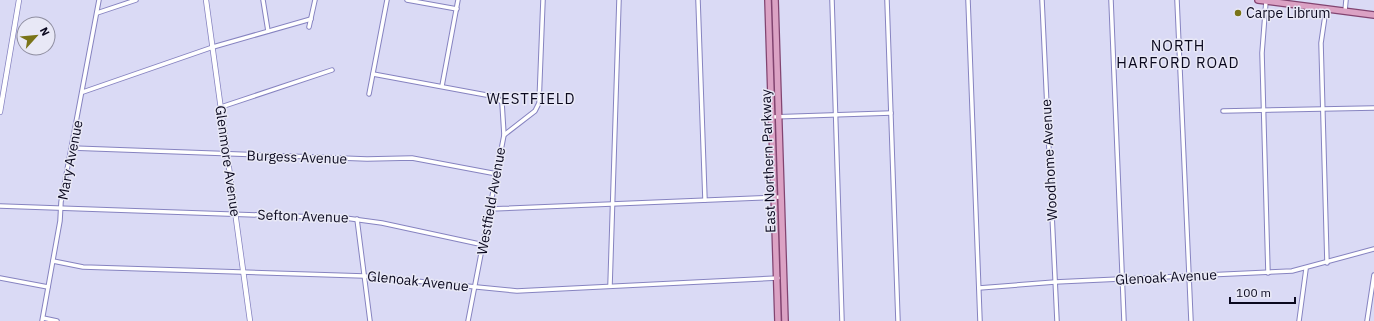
<svg xmlns="http://www.w3.org/2000/svg" width="1374" height="321" font-family="'IBM Plex Sans',sans-serif">
<style>
.lines{fill:none;stroke-linecap:round;stroke-linejoin:round}
.minor-casing{stroke:#8683c0;stroke-width:5.5}
.tertiary-casing{stroke:#8683c0;stroke-width:6}
.primary-casing{stroke:#824470;stroke-width:8}
.minor{stroke:#fff;stroke-width:3.5}
.tertiary{stroke:#fff;stroke-width:4.5}
.primary{stroke:#dba2c4;stroke-width:5.5}
.poi-dot{fill:#7a7418;stroke:#e8e8f6;stroke-width:1.5}
.labels{text-anchor:middle;stroke-width:3;stroke-linejoin:round;paint-order:stroke}
.poi-label{font-size:14px;fill:#0a081e;stroke:#e8e8f6;text-anchor:start}
.street-label{font-size:14px;fill:#0a081e;stroke:#e8e8f6}
.neighbourhood-label{font-size:15px;letter-spacing:1px;fill:#0a081e;stroke:#e8e8f6}
</style>
<rect width="100%" height="100%" fill="#dadaf5"/>
<g class="lines">
<defs>
<g id="minor">
<polyline points="263,0 268,31"/>
<polyline points="407,0 457,9"/>
<polyline points="698,0 705,200"/>
<polyline points="832,0 842,321"/>
<polyline points="887,0 898,321"/>
<polyline points="968,0 980,321"/>
<polyline points="1042,0 1057,321"/>
<polyline points="1111,0 1124,321"/>
<polyline points="1177,0 1191,321"/>
<polyline points="1266,1 1262,53 1268,273"/>
<polyline points="1326,9 1321,43 1327,263"/>
<polyline points="1345,11 1346,0"/>
<polyline points="97,13 136,0"/>
<polyline points="309,27 315,0"/>
<polyline points="373,74 497,97 502,103 504,135"/>
<polyline points="442,86 458,0"/>
<polyline points="83,92 213,47 311,19"/>
<polyline points="369,94 387,0"/>
<polyline points="221,107 332,70"/>
<polyline points="1223,111 1374,108"/>
<polyline points="771,117 891,113"/>
<polyline points="72,148 367,159 412,158 497,174"/>
<polyline points="0,206 345,218 382,223 484,245"/>
<polyline points="490,209 781,197"/>
<polyline points="357,219 370,321"/>
<polyline points="53,261 83,267 364,276 517,291 778,278"/>
<polyline points="0,278 48,287"/>
<polyline points="610,286 619,0"/>
<polyline points="979,288 1055,282 1292,271 1374,249"/>
<polyline points="43,318 57,321"/>
<polyline points="42,321 60,221 61,202 99,0"/>
<polyline points="468,321 504,135 535,111 539,103 543,0"/>
<polyline points="1299,321 1306,269"/>
<polyline points="1367,321 1374,275"/>
</g>
<g id="tertiary">
<polyline points="206,0 250,321"/>
<polyline points="0,112 19,0"/>
</g>
<g id="primary">
<polyline points="768,0 778,321"/>
<polyline points="775,0 785,321"/>
<polyline points="1258,0 1374,15"/>
</g>
</defs>
<!-- minor casing -->
<use href="#minor" class="minor-casing"/>
<!-- tertiary casing -->
<use href="#tertiary" class="tertiary-casing"/>
<!-- primary casing -->
<use href="#primary" class="primary-casing"/>
<!-- minor -->
<use href="#minor" class="minor"/>
<!-- tertiary -->
<use href="#tertiary" class="tertiary"/>
<!-- primary -->
<use href="#primary" class="primary"/>
</g>
<!-- markers -->
<circle class="poi-dot" cx="1238" cy="13" r="4"/>
<g class="labels">
<!-- poi labels -->
<g class="poi-label">
<text x="1246" y="18">Carpe Librum</text>
</g>
<!-- street labels -->
<g class="street-label">
<text transform="translate(297 157) rotate(2)" y="5">Burgess Avenue</text>
<text transform="translate(70 160) rotate(-79)" y="5">Mary Avenue</text>
<text transform="translate(1049 160) rotate(-93)" y="5">Woodhome Avenue</text>
<text transform="translate(228 161) rotate(82)" y="5">Glenmore Avenue</text>
<text transform="translate(768 161) rotate(-92)" y="5">East Northern Parkway</text>
<text transform="translate(491 201) rotate(-80)" y="5">Westfield Avenue</text>
<text transform="translate(303 216) rotate(2)" y="5">Sefton Avenue</text>
<text transform="translate(1166 277) rotate(-3)" y="5">Glenoak Avenue</text>
<text transform="translate(418 281) rotate(6)" y="5">Glenoak Avenue</text>
</g>
<!-- neighbourhood labels -->
<g class="neighbourhood-label">
<text x="1178" y="51">NORTH<tspan x="1178" dy="17">HARFORD ROAD</tspan></text>
<text x="531" y="104">WESTFIELD</text>
</g>
</g>
<!-- north arrow -->
<g transform="translate(36 36) rotate(63)"><circle r="19" fill="#e8e8f6" stroke="#8f8ea0"/>
<path d="M0-3L7 15L0 10L-7 15Z" fill="#7a7418"/>
<text y="-6" font-size="11" font-weight="bold" text-anchor="middle" fill="#0a081e">N</text>
</g>
<!-- scale -->
<path d="M1230 297v6h65v-6" fill="none" stroke="#0a081e" stroke-width="2"/>
<text x="1236" y="297" font-size="12" fill="#0a081e" stroke="#e8e8f6" stroke-width="3" paint-order="stroke">100 m</text>
</svg>
